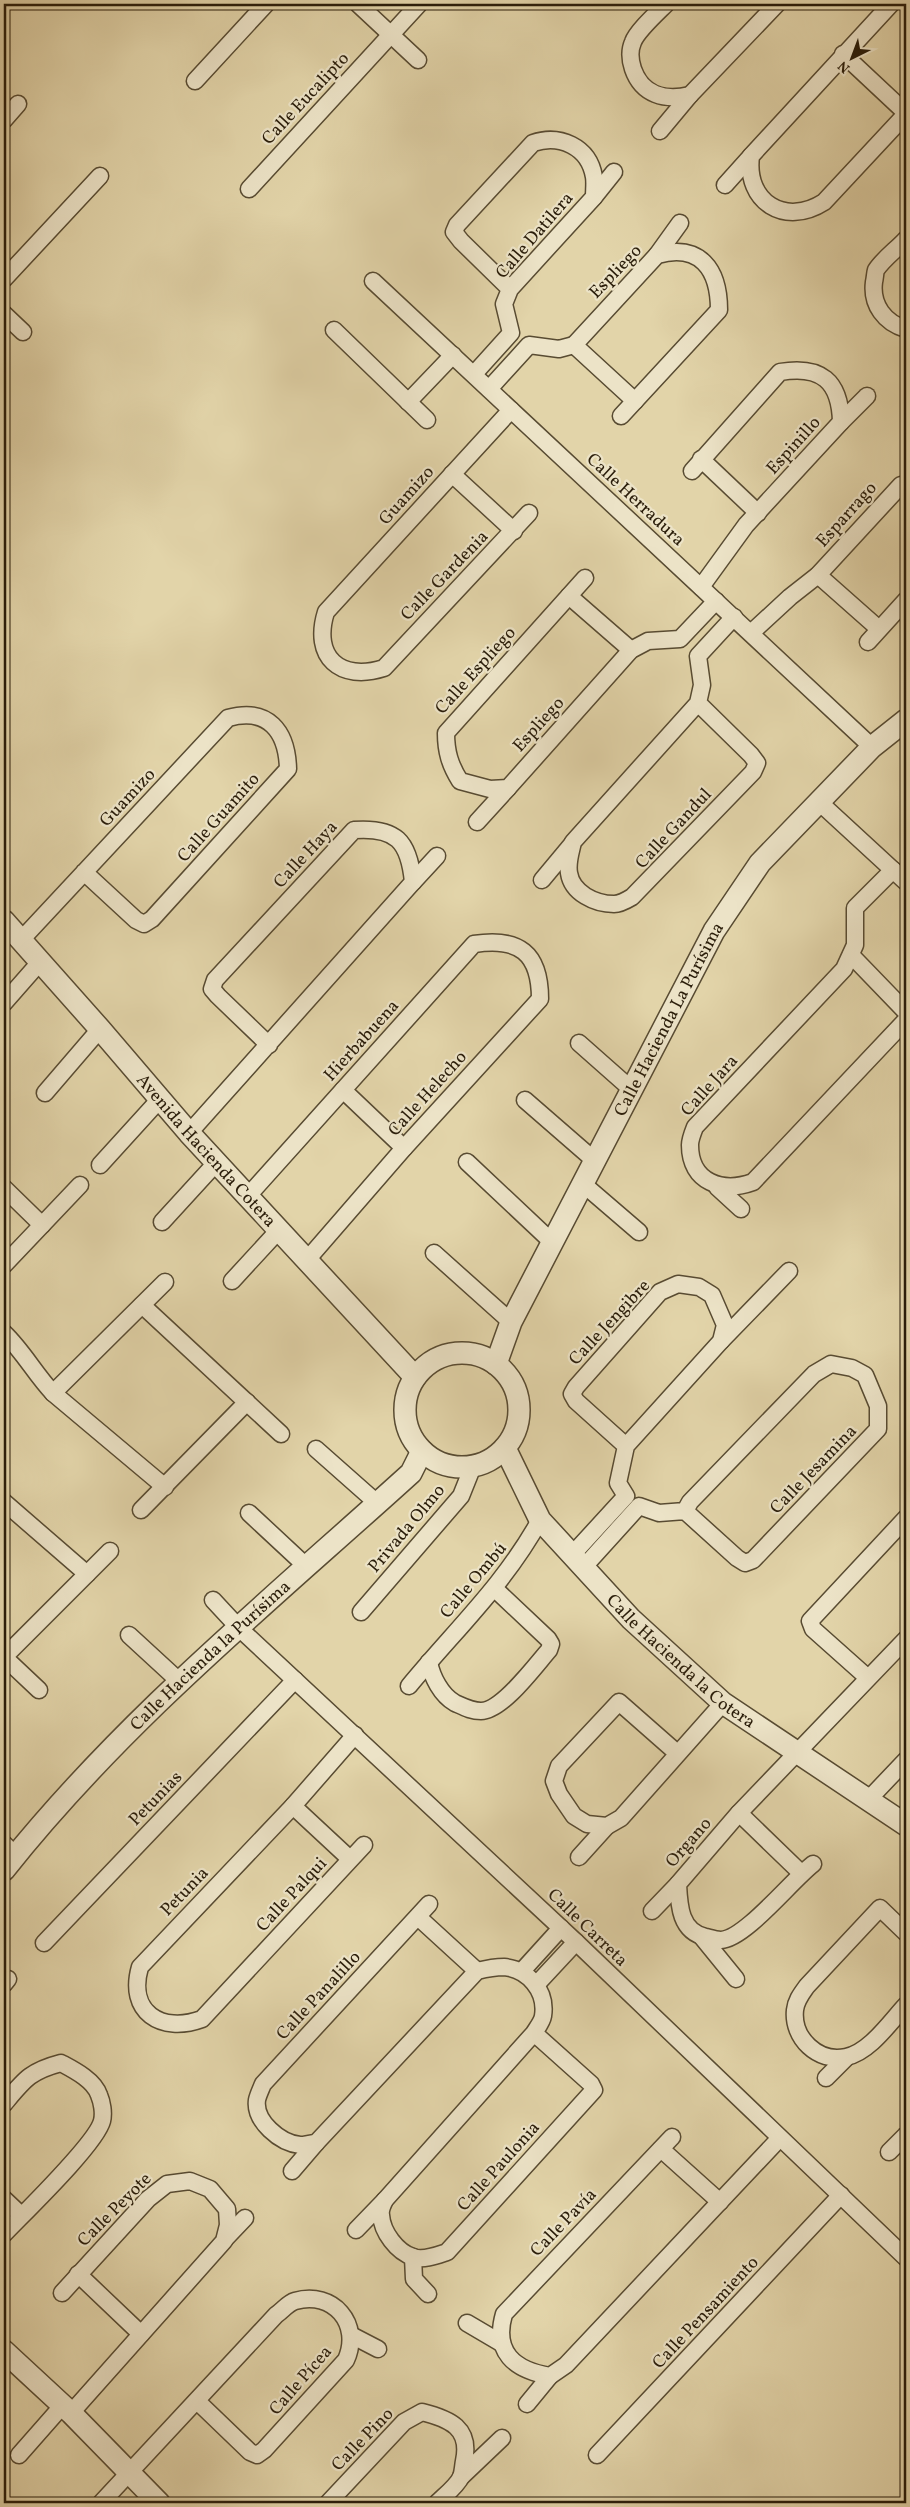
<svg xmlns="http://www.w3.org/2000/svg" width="910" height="2507" font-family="Vollkorn,serif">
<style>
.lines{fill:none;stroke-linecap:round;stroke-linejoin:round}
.minor-casing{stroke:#584b32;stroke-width:19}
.tertiary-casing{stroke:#584b32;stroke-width:24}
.minor{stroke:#ece3c7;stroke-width:16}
.tertiary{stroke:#ece3c7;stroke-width:21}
.labels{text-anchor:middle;stroke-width:4.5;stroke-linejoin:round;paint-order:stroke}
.street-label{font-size:18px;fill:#2a1d0a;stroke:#ece3c7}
</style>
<rect width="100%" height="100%" fill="#e2d4a9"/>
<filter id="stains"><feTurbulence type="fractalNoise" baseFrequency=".004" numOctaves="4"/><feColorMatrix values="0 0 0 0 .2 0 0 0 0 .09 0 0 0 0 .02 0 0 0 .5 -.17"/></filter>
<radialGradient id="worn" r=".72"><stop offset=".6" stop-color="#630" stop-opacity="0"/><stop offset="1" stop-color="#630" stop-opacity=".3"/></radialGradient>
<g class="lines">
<defs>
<g id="minor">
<polyline points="358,4 418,60"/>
<path d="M 666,4 C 657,13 637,31 633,42 C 629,51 630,60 633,69 C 642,95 665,101 690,95 L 777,4"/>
<path d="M 891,4 L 751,156 C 745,202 785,227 824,202 L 906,114"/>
<polyline points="843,54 906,113"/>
<polyline points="195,81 266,4"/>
<polyline points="4,120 18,104"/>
<polyline points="660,131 690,95"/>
<polyline points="725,185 751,156"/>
<polyline points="249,189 419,4"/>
<polyline points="594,197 614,172"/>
<path d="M 906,239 C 897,249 883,259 876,270 C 875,273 875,278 874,282 C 871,305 885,323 906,329"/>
<polyline points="657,255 680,223"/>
<polyline points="4,279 100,176"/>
<polyline points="373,281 872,747"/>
<polyline points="4,314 23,332"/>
<polyline points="334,330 427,420"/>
<path d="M 574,345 L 657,255 C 700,243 719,269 719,310 L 621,416"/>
<polyline points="574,345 635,401"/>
<path d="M 474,374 L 511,333 L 504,304 L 510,289 L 594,197 C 594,190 595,183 594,177 C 589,146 559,134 533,143 L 457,225 L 454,232 L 461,241 L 510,289"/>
<polyline points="489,389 529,345 559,349 574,345"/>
<polyline points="408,402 453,355"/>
<path d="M 511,410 L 326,612 C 312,657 340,682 384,668 L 529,513"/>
<polyline points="841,422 867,396"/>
<polyline points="701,459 758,513"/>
<path d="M 692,471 L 780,372 C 821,365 840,381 841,422 L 746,525 L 701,587"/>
<polyline points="452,474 514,531"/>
<polyline points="818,575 879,629"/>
<path d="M 585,578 L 446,733 C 446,752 450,765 460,781 L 490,789 L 508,788 L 631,650 L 648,641 L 680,639 L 716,601"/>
<polyline points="569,596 631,650"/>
<polyline points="751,633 790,597 818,575 901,485 906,484"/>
<polyline points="868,642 906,600"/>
<path d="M 698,703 L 751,755 L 757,763 L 753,772 L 632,897 C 627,900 620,904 614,904 C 595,904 572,893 569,873 C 567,862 571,852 573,842 L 698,703 L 702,685 L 698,656 L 734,617"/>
<polyline points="818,801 906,882"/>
<polyline points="477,822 508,788"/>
<path d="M 893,870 L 855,908 L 855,945 L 844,969 L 695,1127 C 693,1132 690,1140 690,1145 C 690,1183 723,1193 753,1182 L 906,1020"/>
<polyline points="542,880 572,844"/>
<polyline points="413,882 437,856"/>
<path d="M 21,940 L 228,718 C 268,707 287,731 288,769 L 152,919 L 144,924 L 136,920 L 84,872"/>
<polyline points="851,955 906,1012"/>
<polyline points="4,1003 40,962"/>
<polyline points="579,1043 631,1089"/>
<polyline points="343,1090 404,1148"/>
<polyline points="45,1093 100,1029"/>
<polyline points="525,1100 594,1160"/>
<path d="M 189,1133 L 413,882 C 409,841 396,827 354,830 L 215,980 L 212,989 L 218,996 L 269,1045"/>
<polyline points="467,1162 552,1242"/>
<polyline points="100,1165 160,1099"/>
<polyline points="582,1183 639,1232"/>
<polyline points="717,1187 741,1209"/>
<polyline points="4,1188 42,1225"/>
<path d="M 247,1197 L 474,944 C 519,937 540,953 540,999 L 404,1148 L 306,1261"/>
<polyline points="162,1222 216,1163"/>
<polyline points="434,1253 511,1322"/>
<polyline points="4,1265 80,1185"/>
<polyline points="232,1281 278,1231"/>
<polyline points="142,1305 281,1434"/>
<path d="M 4,1333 C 23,1351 35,1374 53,1393 L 165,1487"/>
<polyline points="721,1341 789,1271"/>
<polyline points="53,1393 165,1282"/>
<polyline points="316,1449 377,1503"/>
<polyline points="4,1502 87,1574"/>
<polyline points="141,1510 247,1402"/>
<polyline points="249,1513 307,1567"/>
<polyline points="571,1556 626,1496 618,1483 626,1446 721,1341 725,1325 712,1295 699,1287 678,1284 660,1292 576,1387 572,1394 576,1401 626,1446"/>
<polyline points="583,1568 639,1506 659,1513 685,1511 690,1502 814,1374 831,1364 852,1368 865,1375 878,1406 878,1429 753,1560 745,1563 737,1558 685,1511"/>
<polyline points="213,1600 239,1628 576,1942 906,2258"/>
<polyline points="361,1612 461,1496 473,1466"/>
<polyline points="129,1635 179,1681"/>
<path d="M 429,1662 C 432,1677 441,1695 455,1703 C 464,1707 471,1711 481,1711 C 502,1711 535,1666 549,1650 L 551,1644 L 548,1639 L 495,1589"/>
<polyline points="868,1678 813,1629 810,1621 906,1518"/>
<path d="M 409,1686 C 456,1629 504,1585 540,1520"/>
<polyline points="39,1690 4,1657 110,1551"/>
<path d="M 355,1735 L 293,1806 L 140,1967 C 127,2012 161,2034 202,2019 L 364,1845"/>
<polyline points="677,1753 619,1702 559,1766 554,1781 559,1794 574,1816 587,1824 607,1826 621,1818 723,1703"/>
<polyline points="868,1800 906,1760"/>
<polyline points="293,1806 350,1859"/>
<polyline points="739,1813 801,1873"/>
<polyline points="4,1844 15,1855"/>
<polyline points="579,1857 607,1826"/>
<path d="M 813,1864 C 791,1881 745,1939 721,1940 C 716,1940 710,1938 706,1937 C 680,1932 679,1905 678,1884 L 739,1813 L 906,1639"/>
<path d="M 429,1904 L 263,2084 C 261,2089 258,2095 257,2100 C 254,2121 280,2143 300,2145 C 305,2145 311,2143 316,2143 L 477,1971 C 485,1969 495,1967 504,1967 C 528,1969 547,1991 543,2016 C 542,2022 537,2028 534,2033 L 385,2200 C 383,2204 380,2210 381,2215 C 382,2232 397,2252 413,2257 C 423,2261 438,2255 447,2252 L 594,2090 L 591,2084 L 534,2033"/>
<polyline points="652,1911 678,1884"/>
<polyline points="418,1917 477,1971"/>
<path d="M 906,1933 L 880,1908 L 807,1986 C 802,1993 796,2000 795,2010 C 792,2038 818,2063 846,2057 C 870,2052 890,2022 906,2005"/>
<polyline points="701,1936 736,1979"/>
<polyline points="44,1943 295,1680"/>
<polyline points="522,1971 561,1928"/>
<polyline points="4,1984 8,1979"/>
<polyline points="536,1985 576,1942"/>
<polyline points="826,2078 846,2058"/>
<path d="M 4,2104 C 24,2080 30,2071 61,2063 C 74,2070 94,2080 99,2095 C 102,2102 104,2113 102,2121 C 96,2144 24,2213 4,2234"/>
<path d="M 672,2137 L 504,2314 C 493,2352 514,2370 550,2376 L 566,2365 L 779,2139"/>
<polyline points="661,2149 720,2202"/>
<polyline points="889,2152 906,2135"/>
<polyline points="292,2171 316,2143"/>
<polyline points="4,2199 21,2215"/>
<polyline points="356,2230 385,2200"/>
<polyline points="225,2239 245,2218"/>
<polyline points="413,2257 414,2279 428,2294"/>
<polyline points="78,2274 141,2334"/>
<polyline points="62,2293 148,2199 167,2184 190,2181 210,2189 227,2209 228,2225 224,2241 71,2413"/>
<polyline points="467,2323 501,2343"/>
<polyline points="351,2335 378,2349"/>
<polyline points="527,2404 550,2376"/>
<polyline points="19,2455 63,2405"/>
<polyline points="597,2455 841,2195"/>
<polyline points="461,2477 502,2438"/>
<path d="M 101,2503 L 276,2315 C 282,2311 288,2303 295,2301 C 333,2290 362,2324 346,2360 L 264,2450 L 257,2455 L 250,2452 L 197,2401"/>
<path d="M 328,2503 L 404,2422 L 422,2412 C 450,2419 471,2428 464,2461 C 463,2466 463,2472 461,2477 C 457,2486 444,2496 437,2503"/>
</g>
<g id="tertiary">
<path id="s1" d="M 4,921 L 100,1029 L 189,1133 L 415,1377"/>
<circle cx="462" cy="1410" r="57"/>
<path id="s2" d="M 496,1364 L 511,1322 L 714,931 L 760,863 L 872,747 L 906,720"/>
<path id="s3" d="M 505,1448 L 540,1520 L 631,1619 L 723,1703 L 906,1825"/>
<path id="s4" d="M 4,1870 C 122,1721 271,1600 411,1473 L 422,1451"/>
<polyline points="4,2351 71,2413 159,2503"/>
</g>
</defs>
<!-- minor casing -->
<use href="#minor" class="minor-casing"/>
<!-- tertiary casing -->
<use href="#tertiary" class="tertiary-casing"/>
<!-- minor -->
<use href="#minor" class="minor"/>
<!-- tertiary -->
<use href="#tertiary" class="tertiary"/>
</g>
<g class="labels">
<!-- street labels -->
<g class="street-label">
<text transform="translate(305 98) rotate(-47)" y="6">Calle Eucalipto</text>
<text transform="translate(534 235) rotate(-49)" y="6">Calle Datilera</text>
<text transform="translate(615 271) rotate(-46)" y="6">Espliego</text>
<text transform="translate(793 445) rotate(-48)" y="6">Espinillo</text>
<text transform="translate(406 495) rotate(-48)" y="6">Guamizo</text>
<text transform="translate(636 499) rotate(43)" y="6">Calle Herradura</text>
<text transform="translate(846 514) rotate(-48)" y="6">Esparrago</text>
<text transform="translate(444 575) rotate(-46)" y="6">Calle Gardenia</text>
<text transform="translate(475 670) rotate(-48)" y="6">Calle Espliego</text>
<text transform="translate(538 724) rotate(-48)" y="6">Espliego</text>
<text transform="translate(127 797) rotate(-47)" y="6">Guamizo</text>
<text transform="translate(218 817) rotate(-48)" y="6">Calle Guamito</text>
<text transform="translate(673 828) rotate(-47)" y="6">Calle Gandul</text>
<text transform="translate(305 854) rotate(-47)" y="6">Calle Haya</text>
<text dy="6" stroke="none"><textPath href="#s2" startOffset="386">Calle Hacienda La Purísima</textPath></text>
<text transform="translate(361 1040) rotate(-48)" y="6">Hierbabuena</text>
<text transform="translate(709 1085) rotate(-48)" y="6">Calle Jara</text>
<text transform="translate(427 1093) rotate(-48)" y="6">Calle Helecho</text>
<text dy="6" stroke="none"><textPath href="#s1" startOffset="306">Avenida Hacienda Cotera</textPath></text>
<text transform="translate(609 1322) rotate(-47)" y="6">Calle Jengibre</text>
<text transform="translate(813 1469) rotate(-46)" y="6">Calle Jesamina</text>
<text transform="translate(406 1528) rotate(-50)" y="6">Privada Olmo</text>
<text transform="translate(473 1580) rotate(-50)" y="6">Calle Ombú</text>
<text dy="6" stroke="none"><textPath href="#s4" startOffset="298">Calle Hacienda la Purísima</textPath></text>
<text dy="6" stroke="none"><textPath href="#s3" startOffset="280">Calle Hacienda la Cotera</textPath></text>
<text transform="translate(155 1798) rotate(-46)" y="6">Petunias</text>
<text transform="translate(688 1842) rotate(-49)" y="6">Organo</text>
<text transform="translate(184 1891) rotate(-46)" y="6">Petunia</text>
<text transform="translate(291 1894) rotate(-47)" y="6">Calle Palqui</text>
<text transform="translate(588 1927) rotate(44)" y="6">Calle Carreta</text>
<text transform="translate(318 1995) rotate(-47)" y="6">Calle Panalillo</text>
<text transform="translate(498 2166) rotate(-48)" y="6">Calle Paulonia</text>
<text transform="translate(114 2209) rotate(-45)" y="6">Calle Peyote</text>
<text transform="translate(563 2222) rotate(-46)" y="6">Calle Pavía</text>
<text transform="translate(705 2312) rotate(-47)" y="6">Calle Pensamiento</text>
<text transform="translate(300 2380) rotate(-49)" y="6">Calle Pícea</text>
<text transform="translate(362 2439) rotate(-46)" y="6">Calle Pino</text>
</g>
</g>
<!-- margin -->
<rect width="910" height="2507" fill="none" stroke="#e2d4a9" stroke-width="20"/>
<rect x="5" y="5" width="900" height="2497" fill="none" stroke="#2a1d0a" stroke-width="2.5"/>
<rect x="10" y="10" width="890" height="2487" fill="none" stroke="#2a1d0a"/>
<!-- north arrow -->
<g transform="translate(852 58) rotate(222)" stroke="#ece3c7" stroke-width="4" paint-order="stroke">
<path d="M0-4L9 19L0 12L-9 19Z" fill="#2a1d0a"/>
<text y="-8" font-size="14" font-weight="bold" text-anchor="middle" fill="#2a1d0a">N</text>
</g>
<rect width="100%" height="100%" filter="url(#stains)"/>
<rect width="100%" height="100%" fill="url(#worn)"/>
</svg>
